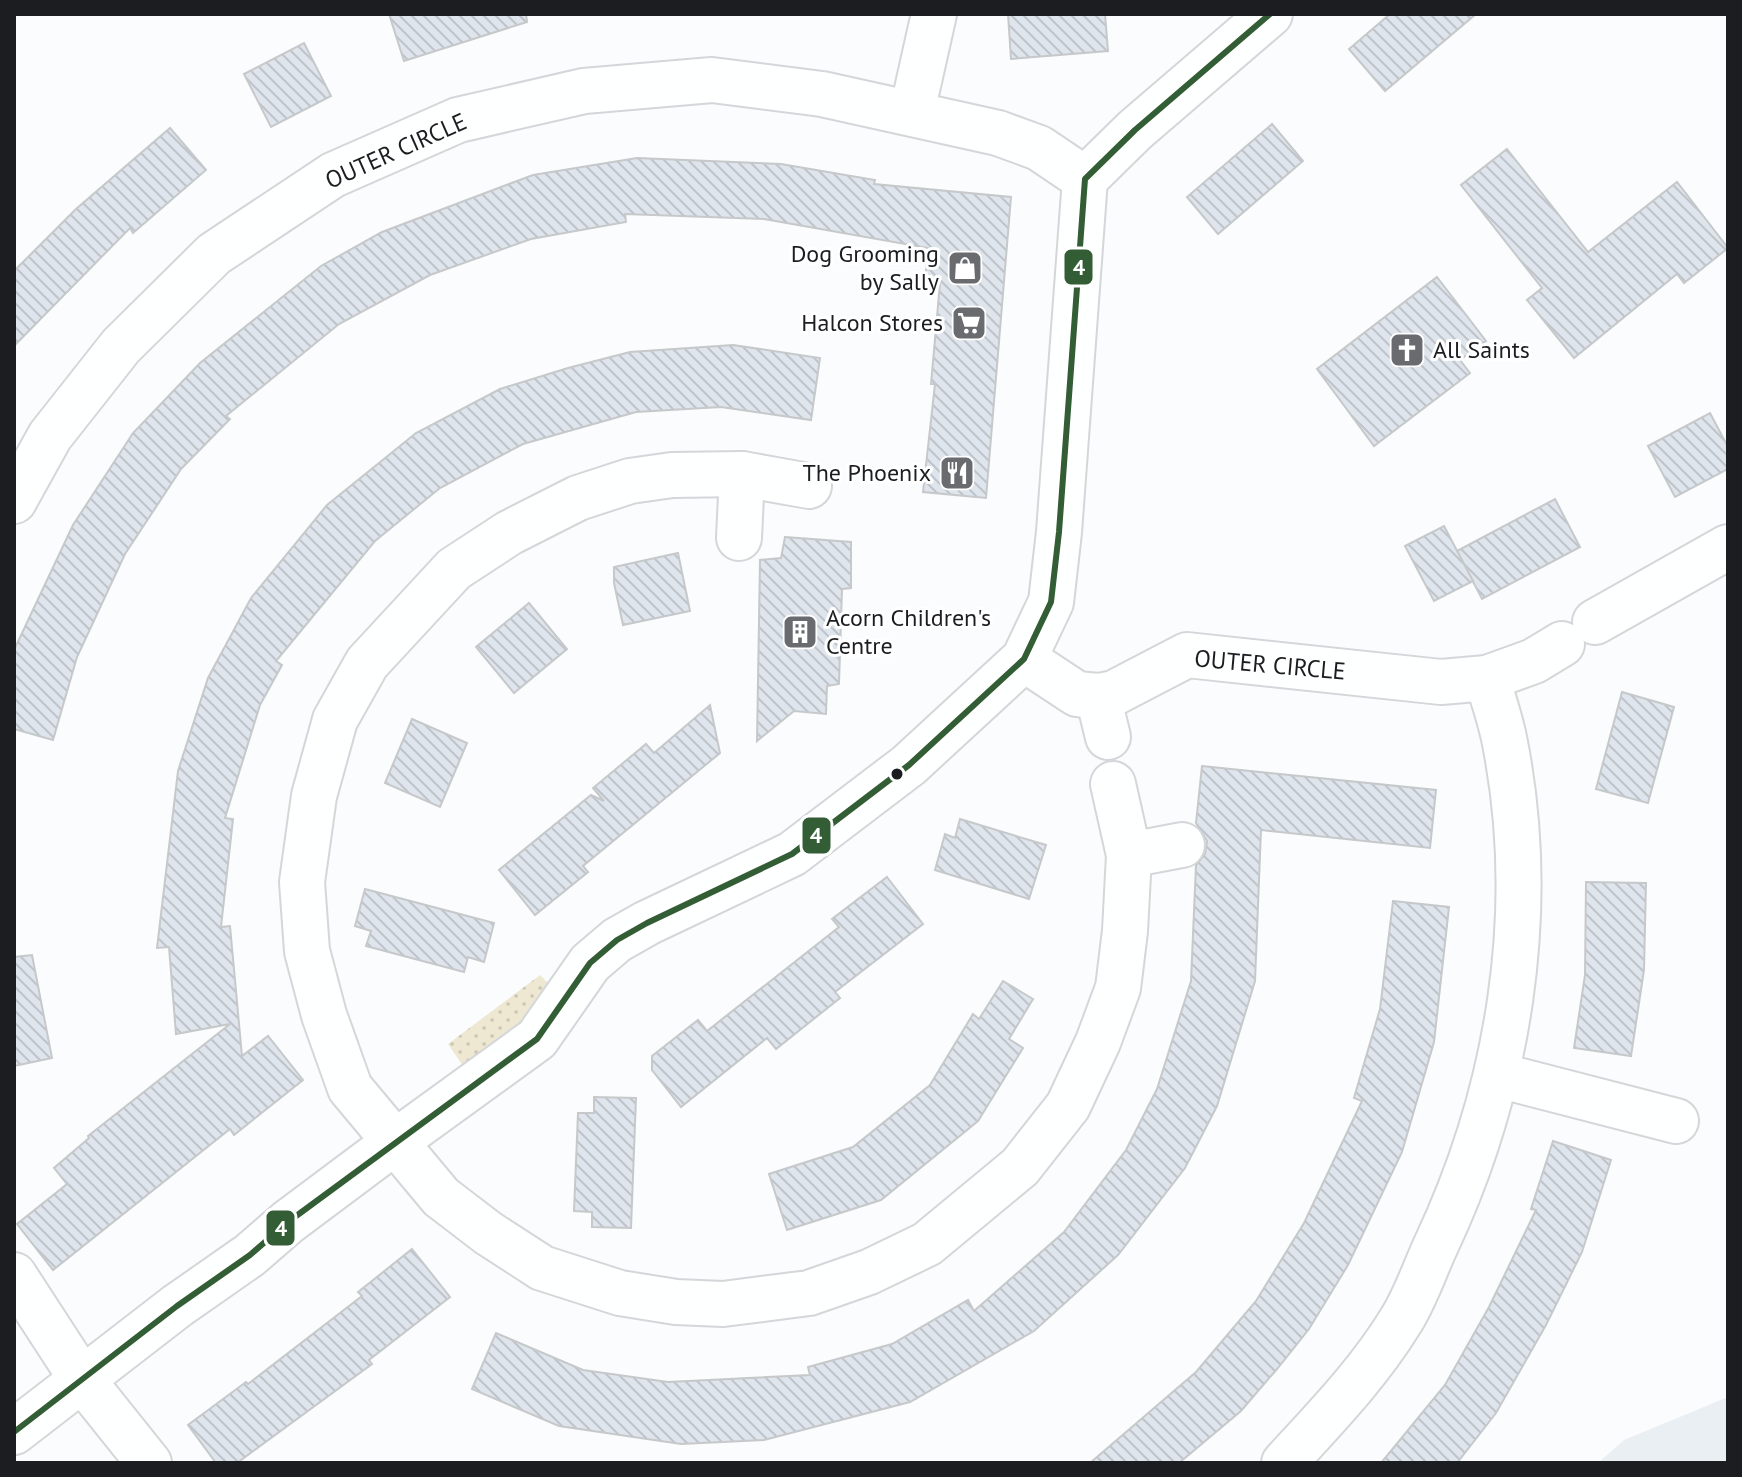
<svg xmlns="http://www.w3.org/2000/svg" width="1742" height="1477" font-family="'PT Sans',sans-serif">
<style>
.built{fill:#eaeff4}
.grass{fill:url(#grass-dots)}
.building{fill:url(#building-back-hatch);stroke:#c6c8ca;stroke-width:2}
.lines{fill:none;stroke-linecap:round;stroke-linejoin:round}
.street-casing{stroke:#d5d6d9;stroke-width:48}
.street{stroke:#feffff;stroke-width:44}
.bus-1-casing{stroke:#fff;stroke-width:12}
.bus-1{stroke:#325d35;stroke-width:6}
.bus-dot{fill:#1b1d20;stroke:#fff;stroke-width:3}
.labels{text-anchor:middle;stroke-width:6;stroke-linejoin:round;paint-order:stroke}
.street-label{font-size:24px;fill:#1b1d20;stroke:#fff}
.poi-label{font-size:24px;fill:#1b1d20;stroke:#fff;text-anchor:end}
.line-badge{stroke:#fff;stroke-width:3}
.badge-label{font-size:22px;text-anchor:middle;font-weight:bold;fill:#fff}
</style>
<defs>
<pattern id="grass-dots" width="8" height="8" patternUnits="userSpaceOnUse" patternTransform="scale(2)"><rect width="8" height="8" fill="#eee8d2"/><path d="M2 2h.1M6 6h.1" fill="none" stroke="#ccc7b4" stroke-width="1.8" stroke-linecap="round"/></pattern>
<pattern id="building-back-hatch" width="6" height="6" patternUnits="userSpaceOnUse" patternTransform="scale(2)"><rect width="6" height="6" fill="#dfe5ec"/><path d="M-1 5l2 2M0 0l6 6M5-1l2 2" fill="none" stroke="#bfc4ca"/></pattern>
</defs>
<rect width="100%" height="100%" fill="#fafcfe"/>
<!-- built -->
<polygon class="built" points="1728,1397 1728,1463 1598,1463 1624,1440"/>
<!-- grass -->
<polygon class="grass" points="540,975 566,1001 476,1085 448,1044"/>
<!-- building -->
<g class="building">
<polygon points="389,14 526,14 527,22 404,61"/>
<polygon points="1008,14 1105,14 1108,51 1011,59"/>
<polygon points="1390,14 1476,14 1385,91 1349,49"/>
<polygon points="304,43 331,96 271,127 244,74"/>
<polygon points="1272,124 1303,161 1218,234 1187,197"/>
<polygon points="170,128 206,170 133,233 130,228 14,346 14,271 76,209"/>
<polygon points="1507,149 1588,252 1677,182 1728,248 1684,283 1677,274 1574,358 1527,300 1542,288 1461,185"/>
<polygon points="637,158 781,164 875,180 874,184 1011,197 986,498 923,492 935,384 931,384 940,283 925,281 928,248 764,219 625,214 626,222 531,239 430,275 339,324 226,416 230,419 181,469 125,554 77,657 53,740 14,729 14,650 73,525 133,433 200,363 321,266 382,232 533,175"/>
<polygon points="1437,277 1486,341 1460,360 1470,373 1374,446 1317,369"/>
<polygon points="733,345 820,358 811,420 721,407 636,412 523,444 440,488 375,541 276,661 282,665 260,705 225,818 233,819 221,927 230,926 242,1056 268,1036 303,1080 234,1135 230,1129 53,1270 17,1224 67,1184 54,1168 89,1138 88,1136 230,1024 176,1034 169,947 157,948 178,771 208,678 251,598 327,505 416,433 500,389 568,368 630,352"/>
<polygon points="1710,413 1728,447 1728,469 1675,497 1648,446"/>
<polygon points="1555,499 1580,547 1482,599 1457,551"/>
<polygon points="1444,526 1473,581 1434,601 1405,546"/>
<polygon points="785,537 851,542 851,588 842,589 839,684 827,686 826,714 794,711 757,741 760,560 781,558"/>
<polygon points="678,553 690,611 623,625 614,583 614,567"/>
<polygon points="529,603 567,649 514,693 476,647"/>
<polygon points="1622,692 1674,707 1648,803 1596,789"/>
<polygon points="710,705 720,753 583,866 588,872 535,915 499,870 591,795 604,801 593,788 646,744 654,753"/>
<polygon points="412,719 467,743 440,807 385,783"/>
<polygon points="1202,766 1436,790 1430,848 1261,830 1255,981 1217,1106 1185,1168 1118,1255 1034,1331 910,1402 764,1440 681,1444 559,1426 472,1389 496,1333 583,1370 668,1382 810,1375 808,1367 892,1344 968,1300 974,1311 1064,1232 1126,1150 1157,1089 1191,981 1196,865 1205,854 1207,841 1196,823"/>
<polygon points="960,819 1046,845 1029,899 935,870 945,834 955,838"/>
<polygon points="887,877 923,924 835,992 840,998 776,1049 767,1038 681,1107 652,1070 652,1056 698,1020 707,1031 839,927 832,919"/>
<polygon points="1586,882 1646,883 1644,970 1631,1056 1574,1048 1585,975"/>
<polygon points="365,889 494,923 484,962 468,957 464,972 366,946 371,931 355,926"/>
<polygon points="1393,901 1449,907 1434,1042 1402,1152 1348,1265 1309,1329 1277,1369 1241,1411 1179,1463 1090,1463 1196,1372 1256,1301 1304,1223 1362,1101 1354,1098 1380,1009"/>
<polygon points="32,955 52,1058 14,1066 14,957"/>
<polygon points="1003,981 1033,999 1009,1039 1023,1048 978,1121 881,1200 787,1230 769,1174 853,1147 930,1085 973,1014 979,1019"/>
<polygon points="594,1097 636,1098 631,1228 592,1227 592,1212 574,1211 578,1113 594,1113"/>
<polygon points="1553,1141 1611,1160 1582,1252 1546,1325 1496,1413 1457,1463 1381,1463 1445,1385 1489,1307 1536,1210 1531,1209"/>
<polygon points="412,1249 450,1297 369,1360 372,1364 237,1463 216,1463 188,1425 246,1382 248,1384 362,1296 358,1292"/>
</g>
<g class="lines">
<defs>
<g id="street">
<polyline points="912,112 934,14"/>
<polyline points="809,486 742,474 672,475 630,481 578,498 509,533 454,569 367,663 335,720 314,796 302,882 307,951 324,1015 350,1088 441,1197 488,1233 542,1268 620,1293 676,1302 723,1304 809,1293 869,1272 927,1244 1020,1167 1068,1106 1098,1042 1118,988 1125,931 1129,855 1113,784"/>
<polyline points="14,501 50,436 121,346 214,254 333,175 458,120 584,91 712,80 822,94 998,133 1039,148 1085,179"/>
<polyline points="739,538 742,474"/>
<polyline points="1595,622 1728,547"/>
<polyline points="1024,659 1077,694 1098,696 1114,693 1187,655 1441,682 1487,678 1534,661 1562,644"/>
<polyline points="1098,696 1108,737"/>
<polyline points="1129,855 1182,845"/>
<polyline points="1498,1075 1676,1121"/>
<polyline points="14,1275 81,1378 149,1463"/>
<polyline points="14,1432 177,1306 250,1255 288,1222 395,1142 537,1039 590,963 617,940 647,923 792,854 909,765 1024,659 1051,602 1059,532 1085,179 1135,130 1270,14"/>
<path d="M 1284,1463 C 1325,1418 1368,1374 1400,1322 C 1415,1299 1424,1271 1436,1245 C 1509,1090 1538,912 1505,743 C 1501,721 1493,699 1487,678"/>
</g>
</defs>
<!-- street casing -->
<use href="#street" class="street-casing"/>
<!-- street -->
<use href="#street" class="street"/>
<defs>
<polyline id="bus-1" points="14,1432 177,1306 250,1255 288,1222 537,1039 590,963 617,940 647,923 792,854 909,765 1024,659 1051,602 1059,532 1085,179 1135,130 1270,14"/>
</defs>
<!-- bus-1 casing -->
<use href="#bus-1" class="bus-1-casing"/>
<!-- bus-1 -->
<use href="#bus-1" class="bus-1"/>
</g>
<!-- icons -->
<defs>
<symbol id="shop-square" viewBox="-11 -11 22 22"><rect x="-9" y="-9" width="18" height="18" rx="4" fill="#696b6e" stroke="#fff"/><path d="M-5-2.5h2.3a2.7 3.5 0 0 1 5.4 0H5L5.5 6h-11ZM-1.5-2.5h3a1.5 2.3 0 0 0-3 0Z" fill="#fff"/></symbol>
<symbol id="supermarket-square" viewBox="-11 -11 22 22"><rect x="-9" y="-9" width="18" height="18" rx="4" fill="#696b6e" stroke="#fff"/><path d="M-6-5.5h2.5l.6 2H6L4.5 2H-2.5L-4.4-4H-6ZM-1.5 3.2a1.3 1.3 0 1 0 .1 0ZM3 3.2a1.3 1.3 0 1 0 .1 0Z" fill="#fff"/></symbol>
<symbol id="church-square" viewBox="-11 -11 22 22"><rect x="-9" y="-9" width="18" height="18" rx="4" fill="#696b6e" stroke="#fff"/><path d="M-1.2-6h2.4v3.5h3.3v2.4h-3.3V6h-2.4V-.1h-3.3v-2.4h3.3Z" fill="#fff"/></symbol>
<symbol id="restaurant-square" viewBox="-11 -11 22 22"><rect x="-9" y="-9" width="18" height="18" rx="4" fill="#696b6e" stroke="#fff"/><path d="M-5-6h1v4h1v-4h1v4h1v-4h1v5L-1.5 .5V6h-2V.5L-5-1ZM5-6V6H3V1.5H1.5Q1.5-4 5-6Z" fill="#fff"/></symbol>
<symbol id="building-square" viewBox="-11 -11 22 22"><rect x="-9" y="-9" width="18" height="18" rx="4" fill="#696b6e" stroke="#fff"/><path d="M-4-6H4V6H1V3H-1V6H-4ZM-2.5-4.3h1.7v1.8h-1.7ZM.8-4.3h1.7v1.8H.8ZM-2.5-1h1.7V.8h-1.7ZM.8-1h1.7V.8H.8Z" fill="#fff"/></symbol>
</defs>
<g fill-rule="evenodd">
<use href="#shop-square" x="945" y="248" width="40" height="40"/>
<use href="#supermarket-square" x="949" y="303" width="40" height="40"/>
<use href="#church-square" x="1387" y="330" width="40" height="40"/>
<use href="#restaurant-square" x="937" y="453" width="40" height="40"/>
<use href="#building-square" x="780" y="612" width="40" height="40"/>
</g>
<!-- markers -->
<circle class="bus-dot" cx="897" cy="774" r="7"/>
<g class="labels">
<!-- street labels -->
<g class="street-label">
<text transform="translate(396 151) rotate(-24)" y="8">OUTER CIRCLE</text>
<text transform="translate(1270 665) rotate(5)" y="8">OUTER CIRCLE</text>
</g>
<!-- poi labels -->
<g class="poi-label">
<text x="939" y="262">Dog Grooming<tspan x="939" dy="28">by Sally</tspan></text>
<text x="943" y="331">Halcon Stores</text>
<text x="1433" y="358" text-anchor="start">All Saints</text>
<text x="931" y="481">The Phoenix</text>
<text x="826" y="626" text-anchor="start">Acorn Children's<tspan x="826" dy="28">Centre</tspan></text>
</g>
</g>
<g class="line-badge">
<rect x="1063" y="248" width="31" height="38" rx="8" fill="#325d35"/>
<rect x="801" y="816" width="31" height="39" rx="8" fill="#325d35"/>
<rect x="265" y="1209" width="31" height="38" rx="8" fill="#325d35"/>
</g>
<g class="badge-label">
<text x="1079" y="275">4</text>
<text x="816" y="843">4</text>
<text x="281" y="1236">4</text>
</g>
<!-- border -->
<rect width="1742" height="1477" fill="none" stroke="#1b1d20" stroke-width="32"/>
</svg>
